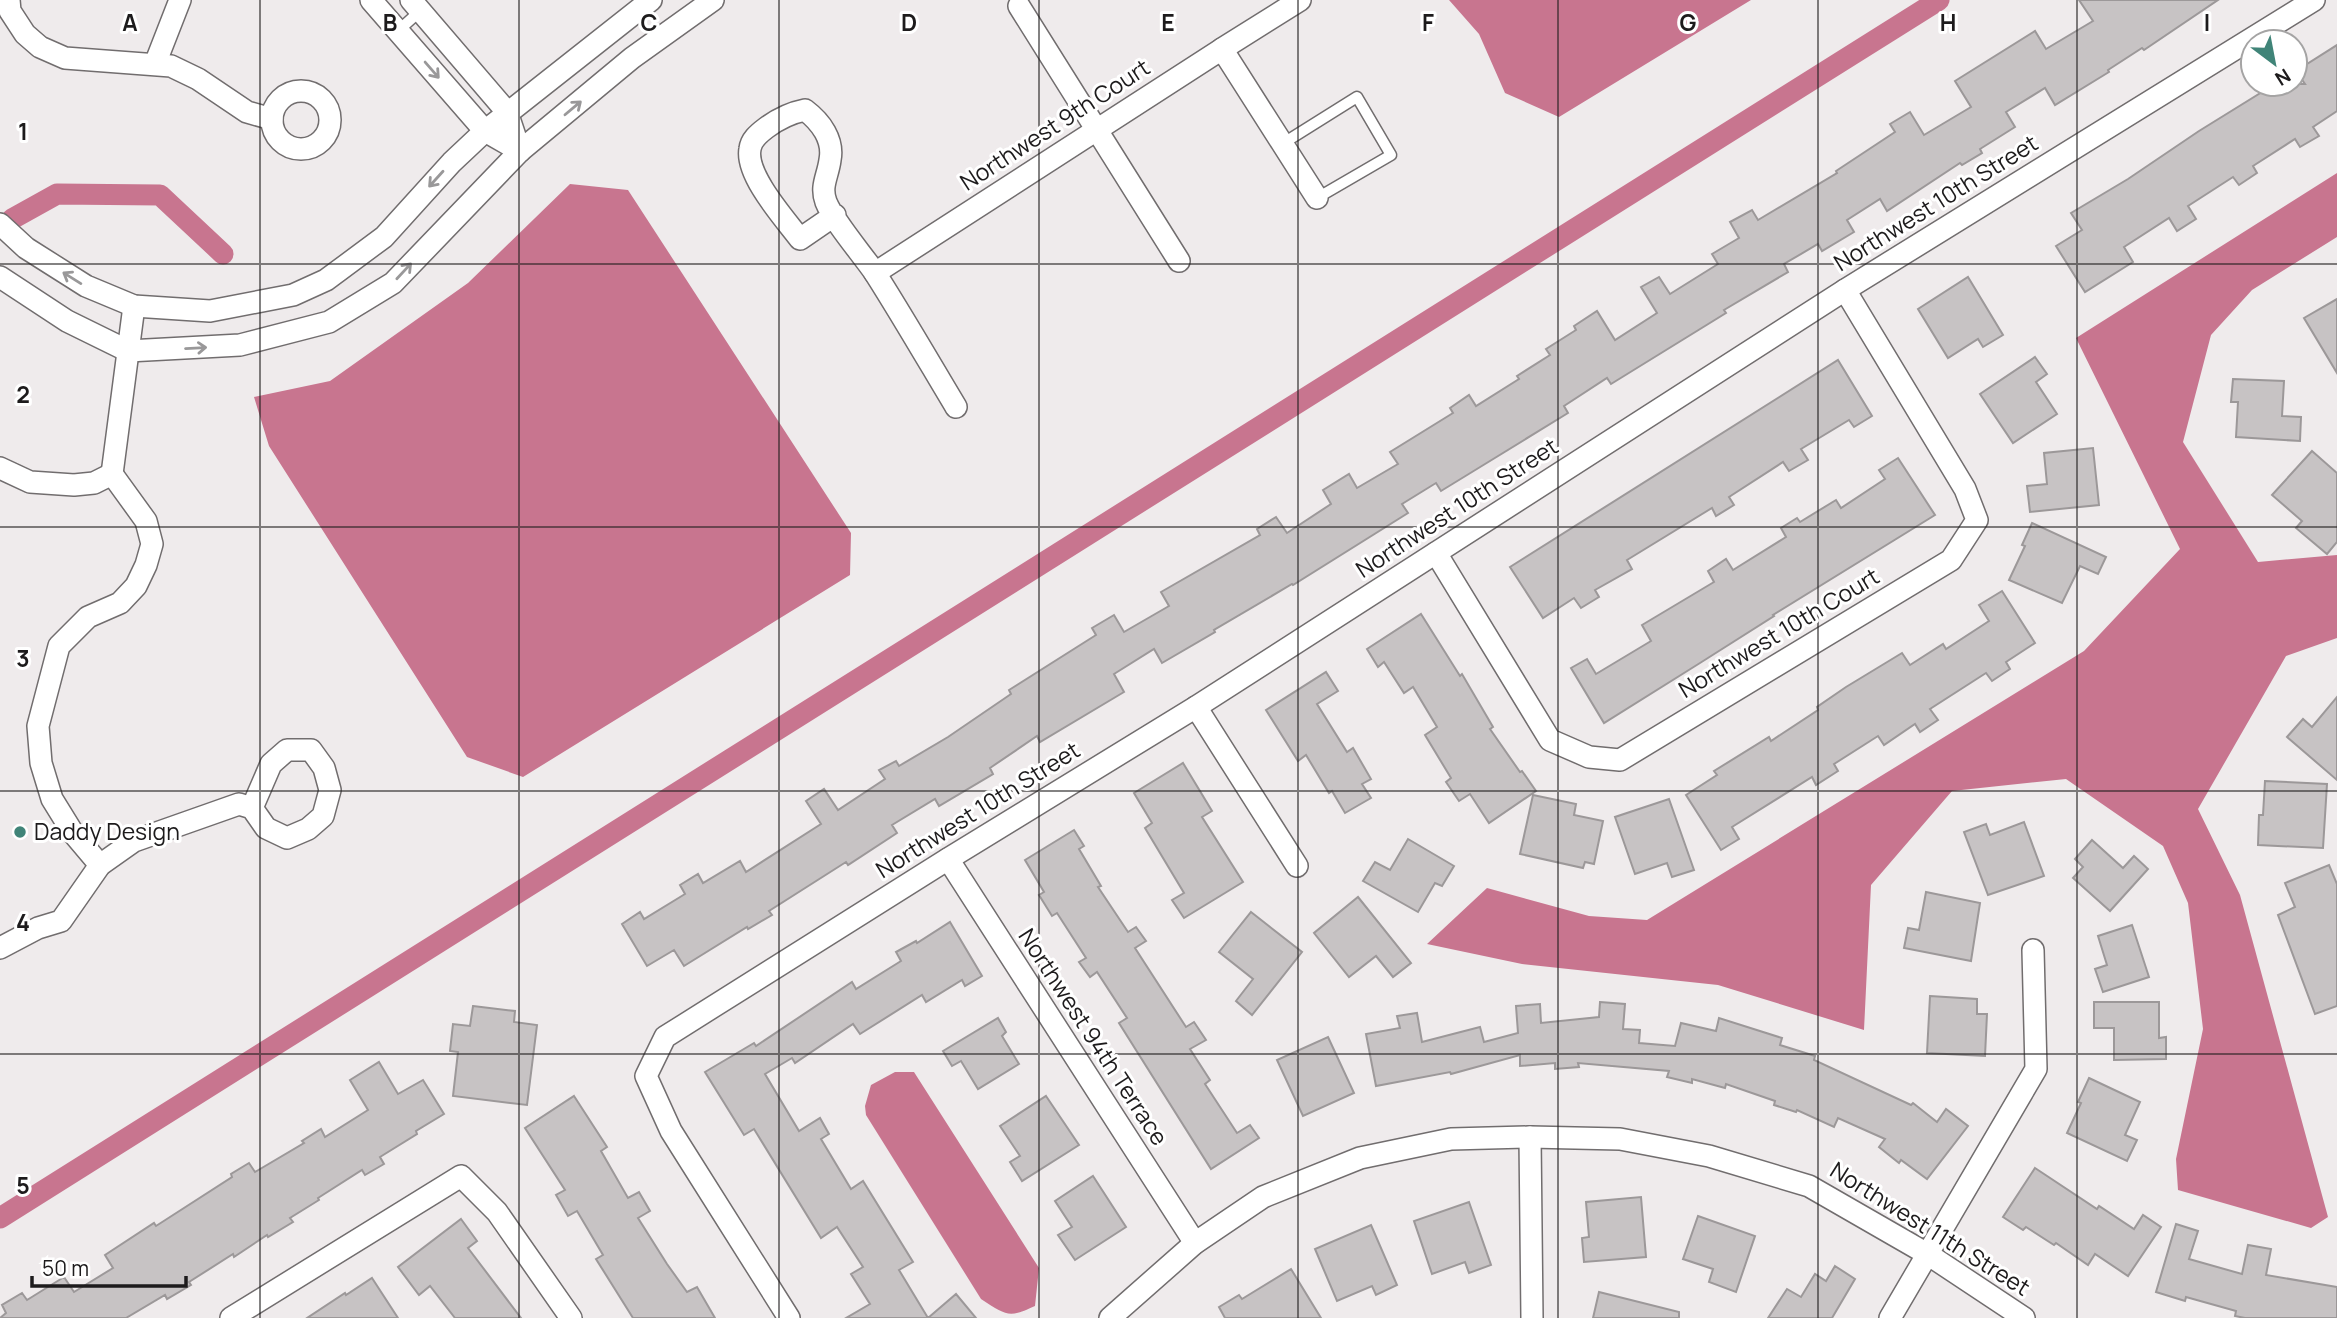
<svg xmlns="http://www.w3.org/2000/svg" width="2337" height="1318" font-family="Manrope,sans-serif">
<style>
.water{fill:#c8758f}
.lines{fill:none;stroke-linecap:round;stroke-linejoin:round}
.canal{stroke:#c8758f;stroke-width:21}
.building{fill:#c7c3c4;stroke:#9c9899;stroke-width:2}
.lane-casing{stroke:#716d6e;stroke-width:13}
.street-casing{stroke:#716d6e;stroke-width:24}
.lane{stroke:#fff;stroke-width:10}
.street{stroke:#fff;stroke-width:21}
.oneway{stroke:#999899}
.grid{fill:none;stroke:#1d1b1c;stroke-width:2;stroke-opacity:0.55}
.poi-dot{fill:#408478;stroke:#fff;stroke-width:2.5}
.labels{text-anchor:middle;stroke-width:6;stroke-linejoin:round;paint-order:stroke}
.street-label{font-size:23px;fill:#1d1b1c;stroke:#fff}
.poi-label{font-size:23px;fill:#1d1b1c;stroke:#fff;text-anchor:start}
.grid-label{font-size:23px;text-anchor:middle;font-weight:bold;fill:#1d1b1c;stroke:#fff;stroke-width:6;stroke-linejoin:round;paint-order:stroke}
</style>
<rect width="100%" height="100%" fill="#efebec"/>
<!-- water -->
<g class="water">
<polygon points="1449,0 1751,0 1559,117 1505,93 1479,34"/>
<polygon points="2337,173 2337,237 2252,290 2211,335 2183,442 2258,562 2337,555 2337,638 2286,656 2198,809 2240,895 2328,1217 2311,1228 2178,1190 2176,1159 2203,1029 2188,903 2163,846 2066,779 1952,791 1871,885 1864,1030 1718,985 1522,964 1427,944 1487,888 1589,916 1647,920 2084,651 2180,549 2076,338"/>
<polygon points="570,184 628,190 851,533 850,575 523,777 467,757 269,446 254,397 330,381 468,283"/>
<path d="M 895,1072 L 914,1072 L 1039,1268 L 1035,1306 C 1009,1318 1007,1316 981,1299 L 866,1115 L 865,1106 L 871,1085 Z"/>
</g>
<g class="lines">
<!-- canal -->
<g class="canal">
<polyline points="12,219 57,194 160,195 223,254"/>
<polyline points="0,1218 1939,0"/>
</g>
</g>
<!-- building -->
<g class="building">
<polygon points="2079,0 2218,0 2144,50 2142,48 2108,70 2109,72 2055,105 2045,88 2006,112 2015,127 1980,149 1982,153 1962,165 1960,163 1887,211 1880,199 1847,220 1854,232 1822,251 1818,244 1784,264 1788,272 1724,310 1726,313 1611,384 1607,378 1564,406 1568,413 1472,472 1441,491 1436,483 1402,504 1408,513 1293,585 1292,584 1214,630 1215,632 1162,663 1154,649 1114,674 1124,692 1040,742 1037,736 990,768 993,774 939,806 935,799 892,825 897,833 848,865 846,862 769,911 772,915 748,929 747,927 684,966 674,950 647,966 622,924 640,912 644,919 685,894 680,885 698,874 703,883 740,861 746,872 821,824 806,801 824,789 838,810 885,779 879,770 896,761 899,766 948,737 1011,694 1009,690 1096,635 1092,628 1114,615 1124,632 1169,606 1161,592 1260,535 1257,529 1276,517 1287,533 1331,504 1323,490 1349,474 1357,488 1398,464 1390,452 1453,413 1450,408 1469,395 1476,406 1519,379 1517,376 1550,355 1546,349 1576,330 1574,326 1597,311 1615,340 1657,313 1641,287 1659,277 1670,294 1718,264 1712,254 1739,238 1730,222 1752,210 1758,220 1837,173 1836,171 1895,132 1890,124 1910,112 1924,135 1971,107 1955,81 2035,31 2046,49 2093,21"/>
<polygon points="2337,45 2337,111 2313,127 2319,136 2300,147 2295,139 2253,166 2257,173 2239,185 2233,177 2188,206 2196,219 2177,231 2169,218 2124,247 2133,262 2085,292 2056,246 2082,230 2071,213 2128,179 2199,131 2275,84 2305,84 2296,71"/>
<polygon points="1968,277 2003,335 1983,347 1978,339 1948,358 1918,309"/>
<polygon points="2337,299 2337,373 2304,318"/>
<polygon points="2035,357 2047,374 2036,382 2057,414 2013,443 1980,394"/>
<polygon points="1838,360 1872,416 1854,427 1849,420 1801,449 1808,460 1789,471 1783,462 1729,497 1734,505 1716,516 1712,508 1627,560 1632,569 1595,590 1599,597 1581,608 1574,598 1543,618 1510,567"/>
<polygon points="2233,379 2284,381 2282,416 2301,417 2300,441 2236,437 2238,402 2231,402"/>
<polygon points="2093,448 2099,505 2030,512 2027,486 2047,484 2044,453"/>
<polygon points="2312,451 2337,473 2337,542 2327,554 2296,528 2302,521 2272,495"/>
<polygon points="1898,458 1935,515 1773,615 1774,616 1700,663 1604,723 1571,668 1587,659 1596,674 1651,641 1642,625 1714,582 1708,571 1726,559 1733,570 1786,537 1781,528 1797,518 1800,522 1836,500 1841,508 1885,479 1879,470"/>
<polygon points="2032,523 2106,557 2098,574 2080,566 2062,603 2009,580 2025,546 2022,545"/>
<polygon points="2002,591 2035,643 2006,662 2010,669 1992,681 1986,673 1930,709 1938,720 1920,732 1915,724 1884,745 1878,736 1834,764 1838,771 1816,785 1812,777 1732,827 1739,839 1721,850 1686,795 1717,775 1714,771 1769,737 1771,741 1818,710 1817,707 1846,687 1902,653 1910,665 1943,644 1946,649 1989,621 1979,605"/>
<polygon points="1421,614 1460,676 1462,674 1493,727 1490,729 1520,772 1522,771 1536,791 1489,823 1470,794 1459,801 1446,782 1451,778 1425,735 1437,727 1413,687 1404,693 1384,662 1378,667 1367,649"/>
<polygon points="1326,672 1338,691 1317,704 1347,752 1353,748 1371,779 1362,784 1371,798 1345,813 1332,791 1329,793 1306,755 1298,761 1266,710"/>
<polygon points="2337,697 2337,780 2287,737 2303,719 2312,727"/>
<polygon points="1183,763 1212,811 1202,817 1243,882 1184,918 1172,900 1184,893 1145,828 1152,823 1134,793"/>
<polygon points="2265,781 2327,784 2323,848 2258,845 2259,815 2263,815"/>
<polygon points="1533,795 1576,804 1574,815 1603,821 1594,864 1585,862 1583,868 1520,854"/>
<polygon points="1669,799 1694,870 1672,877 1667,863 1635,874 1615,817"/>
<polygon points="2024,822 2044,876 1988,895 1964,832 1986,824 1990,835"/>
<polygon points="1074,830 1084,846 1079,849 1101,886 1098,887 1128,932 1136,927 1146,941 1135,948 1186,1027 1194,1022 1206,1040 1190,1049 1210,1080 1205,1084 1237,1133 1250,1125 1259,1138 1211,1169 1119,1023 1127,1018 1097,972 1090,977 1079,962 1086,958 1057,913 1052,916 1039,895 1044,892 1025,860"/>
<polygon points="1408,839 1454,866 1442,886 1435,883 1418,912 1363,881 1375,862 1390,870"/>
<polygon points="2092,840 2123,868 2134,856 2148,869 2110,911 2073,878 2083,867 2075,859"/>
<polygon points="2329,865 2337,884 2337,1006 2315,1014 2278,915 2295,907 2285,883"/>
<polygon points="1926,892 1980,903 1971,961 1904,948 1908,928 1919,930"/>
<polygon points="1358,897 1411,963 1393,977 1376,956 1349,977 1314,933"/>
<polygon points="1251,912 1302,952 1252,1015 1236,1001 1253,979 1219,952"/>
<polygon points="950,922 982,976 965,986 962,980 926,1002 922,995 860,1034 853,1024 795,1063 792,1058 765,1074 799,1131 820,1118 829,1134 821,1139 851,1189 863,1181 913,1262 899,1270 928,1318 956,1294 976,1318 846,1318 870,1304 851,1274 863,1267 837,1227 821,1238 754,1129 744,1135 705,1072 754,1043 756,1046 852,982 856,989 901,961 896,952 916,941 917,943"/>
<polygon points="2132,925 2149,977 2103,992 2095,969 2107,965 2098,936"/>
<polygon points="1930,996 1977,999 1977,1014 1987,1014 1985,1056 1927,1053"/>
<polygon points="1600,1002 1625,1004 1623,1029 1640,1030 1639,1043 1675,1046 1681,1023 1716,1031 1719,1018 1782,1038 1780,1045 1815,1056 1814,1060 1911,1105 1913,1103 1937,1122 1946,1109 1968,1126 1927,1179 1901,1160 1899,1163 1879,1147 1885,1139 1838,1118 1834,1127 1797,1110 1796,1112 1774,1105 1775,1101 1726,1084 1725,1088 1692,1079 1692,1083 1667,1077 1669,1071 1578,1063 1579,1067 1555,1069 1555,1063 1520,1066 1520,1055 1451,1074 1450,1072 1376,1086 1366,1034 1400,1028 1397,1016 1417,1013 1422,1042 1480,1027 1484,1042 1518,1033 1516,1006 1540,1004 1541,1023 1599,1017"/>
<polygon points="2094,1002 2159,1002 2159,1038 2166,1037 2166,1059 2114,1060 2114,1028 2094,1028"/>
<polygon points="473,1006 515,1011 514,1022 537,1025 527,1105 453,1096 458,1052 450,1051 453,1024 470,1026"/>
<polygon points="998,1018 1006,1032 1002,1036 1019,1064 978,1089 961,1061 952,1066 943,1051"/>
<polygon points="1328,1037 1354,1093 1303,1116 1277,1060"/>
<polygon points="379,1062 398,1094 423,1080 444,1114 416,1131 417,1134 380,1157 384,1164 365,1175 362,1170 318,1198 319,1200 290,1218 293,1222 268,1237 267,1235 234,1257 233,1254 189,1282 191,1285 167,1299 165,1295 126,1318 0,1318 6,1313 2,1305 22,1293 27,1300 64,1277 74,1292 113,1268 105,1255 154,1223 156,1226 232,1177 231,1174 249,1163 255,1172 304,1143 302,1141 321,1129 325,1137 368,1110 350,1080"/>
<polygon points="2089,1078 2140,1102 2125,1135 2137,1140 2127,1161 2067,1133 2081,1103 2078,1102"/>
<polygon points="574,1096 607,1147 601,1151 628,1198 639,1192 650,1211 638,1218 667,1264 687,1292 697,1287 715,1318 633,1318 596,1259 603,1255 577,1211 568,1216 556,1195 565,1190 525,1128"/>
<polygon points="1046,1096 1079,1145 1022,1181 1010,1162 1020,1156 1000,1126"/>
<polygon points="2035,1168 2097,1209 2099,1206 2134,1229 2143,1215 2161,1227 2128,1276 2095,1254 2088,1265 2056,1243 2054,1245 2026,1227 2023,1230 2003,1217"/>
<polygon points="1093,1176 1126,1227 1075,1260 1058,1235 1072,1227 1055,1201"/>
<polygon points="1641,1197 1646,1257 1584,1262 1582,1238 1589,1237 1586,1202"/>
<polygon points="1469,1202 1491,1265 1469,1273 1465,1262 1432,1274 1414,1221"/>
<polygon points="1698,1216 1755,1236 1736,1292 1709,1282 1713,1269 1683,1259"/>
<polygon points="461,1219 477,1241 468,1248 521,1318 455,1318 430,1286 419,1295 398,1267"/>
<polygon points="2176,1224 2198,1231 2189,1259 2242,1274 2248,1245 2271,1249 2266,1275 2337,1287 2337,1318 2245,1318 2235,1316 2236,1311 2186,1297 2185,1301 2156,1292"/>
<polygon points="1371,1225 1397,1285 1376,1295 1372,1286 1337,1301 1315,1249"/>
<polygon points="1835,1266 1855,1279 1832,1318 1768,1318 1787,1289 1801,1297 1815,1274 1826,1281"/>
<polygon points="1291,1269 1321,1318 1225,1318 1219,1307 1239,1295 1242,1299"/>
<polygon points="372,1278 398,1318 307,1318 345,1293 346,1295"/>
<polygon points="1599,1292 1679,1312 1679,1318 1593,1318"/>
</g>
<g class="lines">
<defs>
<g id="lane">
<polyline points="398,31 420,11"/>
<polyline points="1282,144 1357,97 1391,155 1317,198"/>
</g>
<g id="street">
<polyline points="9,0 10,11 25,34 40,47 65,58 171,66 198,79 247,112 272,119"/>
<polyline points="371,0 485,131 520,151"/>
<polyline points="411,0 507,112 520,151"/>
<polyline points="1019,6 1179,261"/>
<polyline points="1222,49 1300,0"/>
<polyline points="155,64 180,0"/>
<circle cx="301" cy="120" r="29"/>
<path d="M 835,215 L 800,239 C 785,219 745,175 750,149 C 751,140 758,134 766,128 C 778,119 790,113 805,110 C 821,122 834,140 830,160 C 828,176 820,186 826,202 C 834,222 862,254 875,273 C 903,317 929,362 956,407"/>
<polyline points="0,224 26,248 86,286 134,306 210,311 293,295 326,280 384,237 452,162 485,131 651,0"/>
<polyline points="875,273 1222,49 1317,198"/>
<polyline points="0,277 67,321 128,351 240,345 329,322 393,283 520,151 632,58 713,0"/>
<polyline points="0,468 30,482 74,485 94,483 112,474"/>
<polyline points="112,474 134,306"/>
<polyline points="1436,553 1550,740 1589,757 1620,760 1951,560 1977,520 1965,489 1845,290"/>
<polyline points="1196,707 1297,866"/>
<polyline points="948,859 1195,1243"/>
<polyline points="100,865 73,833 52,799 41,763 38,726 59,646 88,617 120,603 136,586 146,565 152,544 146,521 112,474"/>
<polyline points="0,948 38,928 61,921 100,865 134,841 239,804 252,808 266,828 287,838 308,829 323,816 330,790 324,768 311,750 287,750 271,764 252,808"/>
<polyline points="1530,1137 1532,1318"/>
<polyline points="231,1318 461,1176 497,1212 571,1318"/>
<polyline points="789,1318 671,1131 646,1076 665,1037 948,859 1196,707 1845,290 2314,0"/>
<polyline points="1110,1318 1195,1243 1263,1197 1360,1158 1451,1139 1530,1137 1620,1139 1709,1156 1809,1186 1929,1255 2024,1318"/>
<polyline points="1890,1318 2036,1069 2033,950"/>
</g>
</defs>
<!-- lane casing -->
<use href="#lane" class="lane-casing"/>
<!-- street casing -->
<use href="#street" class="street-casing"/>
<!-- lane -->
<use href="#lane" class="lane"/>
<!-- street -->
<use href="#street" class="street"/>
</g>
<!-- one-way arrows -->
<defs><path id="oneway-shaft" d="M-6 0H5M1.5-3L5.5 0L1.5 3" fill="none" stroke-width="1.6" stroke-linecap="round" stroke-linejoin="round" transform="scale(1.75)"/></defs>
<g class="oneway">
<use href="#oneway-shaft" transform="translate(432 70) rotate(49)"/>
<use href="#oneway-shaft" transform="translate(573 108) rotate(-40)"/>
<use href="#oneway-shaft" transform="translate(436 179) rotate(132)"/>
<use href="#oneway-shaft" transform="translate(404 271) rotate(-47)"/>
<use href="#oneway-shaft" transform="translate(72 278) rotate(-148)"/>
<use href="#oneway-shaft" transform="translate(196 348) rotate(-3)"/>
</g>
<!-- grid -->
<path class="grid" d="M 260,0 L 260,1318M 519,0 L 519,1318M 779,0 L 779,1318M 1039,0 L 1039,1318M 1298,0 L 1298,1318M 1558,0 L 1558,1318M 1818,0 L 1818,1318M 2077,0 L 2077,1318M 0,264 L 2337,264M 0,527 L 2337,527M 0,791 L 2337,791M 0,1054 L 2337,1054"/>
<!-- markers -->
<circle class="poi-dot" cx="20" cy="832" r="7"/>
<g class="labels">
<!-- street labels -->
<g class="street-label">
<text transform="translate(1055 125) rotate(-33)" y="8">Northwest 9th Court</text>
<text transform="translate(1936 203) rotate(-32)" y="8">Northwest 10th Street</text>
<text transform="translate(1457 508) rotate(-33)" y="8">Northwest 10th Street</text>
<text transform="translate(1779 633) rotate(-31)" y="8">Northwest 10th Court</text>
<text transform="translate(978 810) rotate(-32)" y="8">Northwest 10th Street</text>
<text transform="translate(1093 1037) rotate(57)" y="8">Northwest 94th Terrace</text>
<text transform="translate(1930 1229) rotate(32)" y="8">Northwest 11th Street</text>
</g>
<!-- poi labels -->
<g class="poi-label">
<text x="34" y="840">Daddy Design</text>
</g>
</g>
<g class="grid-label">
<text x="130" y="31">A</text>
<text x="390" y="31">B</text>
<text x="649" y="31">C</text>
<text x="909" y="31">D</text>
<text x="1168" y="31">E</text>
<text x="1428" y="31">F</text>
<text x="1688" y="31">G</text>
<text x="1948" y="31">H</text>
<text x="2207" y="31">I</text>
<text x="23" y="140">1</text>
<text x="23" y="403">2</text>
<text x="23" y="667">3</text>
<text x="23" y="931">4</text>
<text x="23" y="1194">5</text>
</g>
<!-- north arrow -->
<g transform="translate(2274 63) rotate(148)"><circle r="33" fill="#ffffff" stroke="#a5a4a4" stroke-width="2"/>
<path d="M0-5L12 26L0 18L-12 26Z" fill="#408478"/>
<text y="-10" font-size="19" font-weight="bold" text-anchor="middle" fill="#1d1b1c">N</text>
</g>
<!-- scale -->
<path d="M32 1276v10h154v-10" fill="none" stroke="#1d1b1c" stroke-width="3.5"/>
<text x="42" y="1276" font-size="21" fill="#1d1b1c" stroke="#ffffff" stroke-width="5" paint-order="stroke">50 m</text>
</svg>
